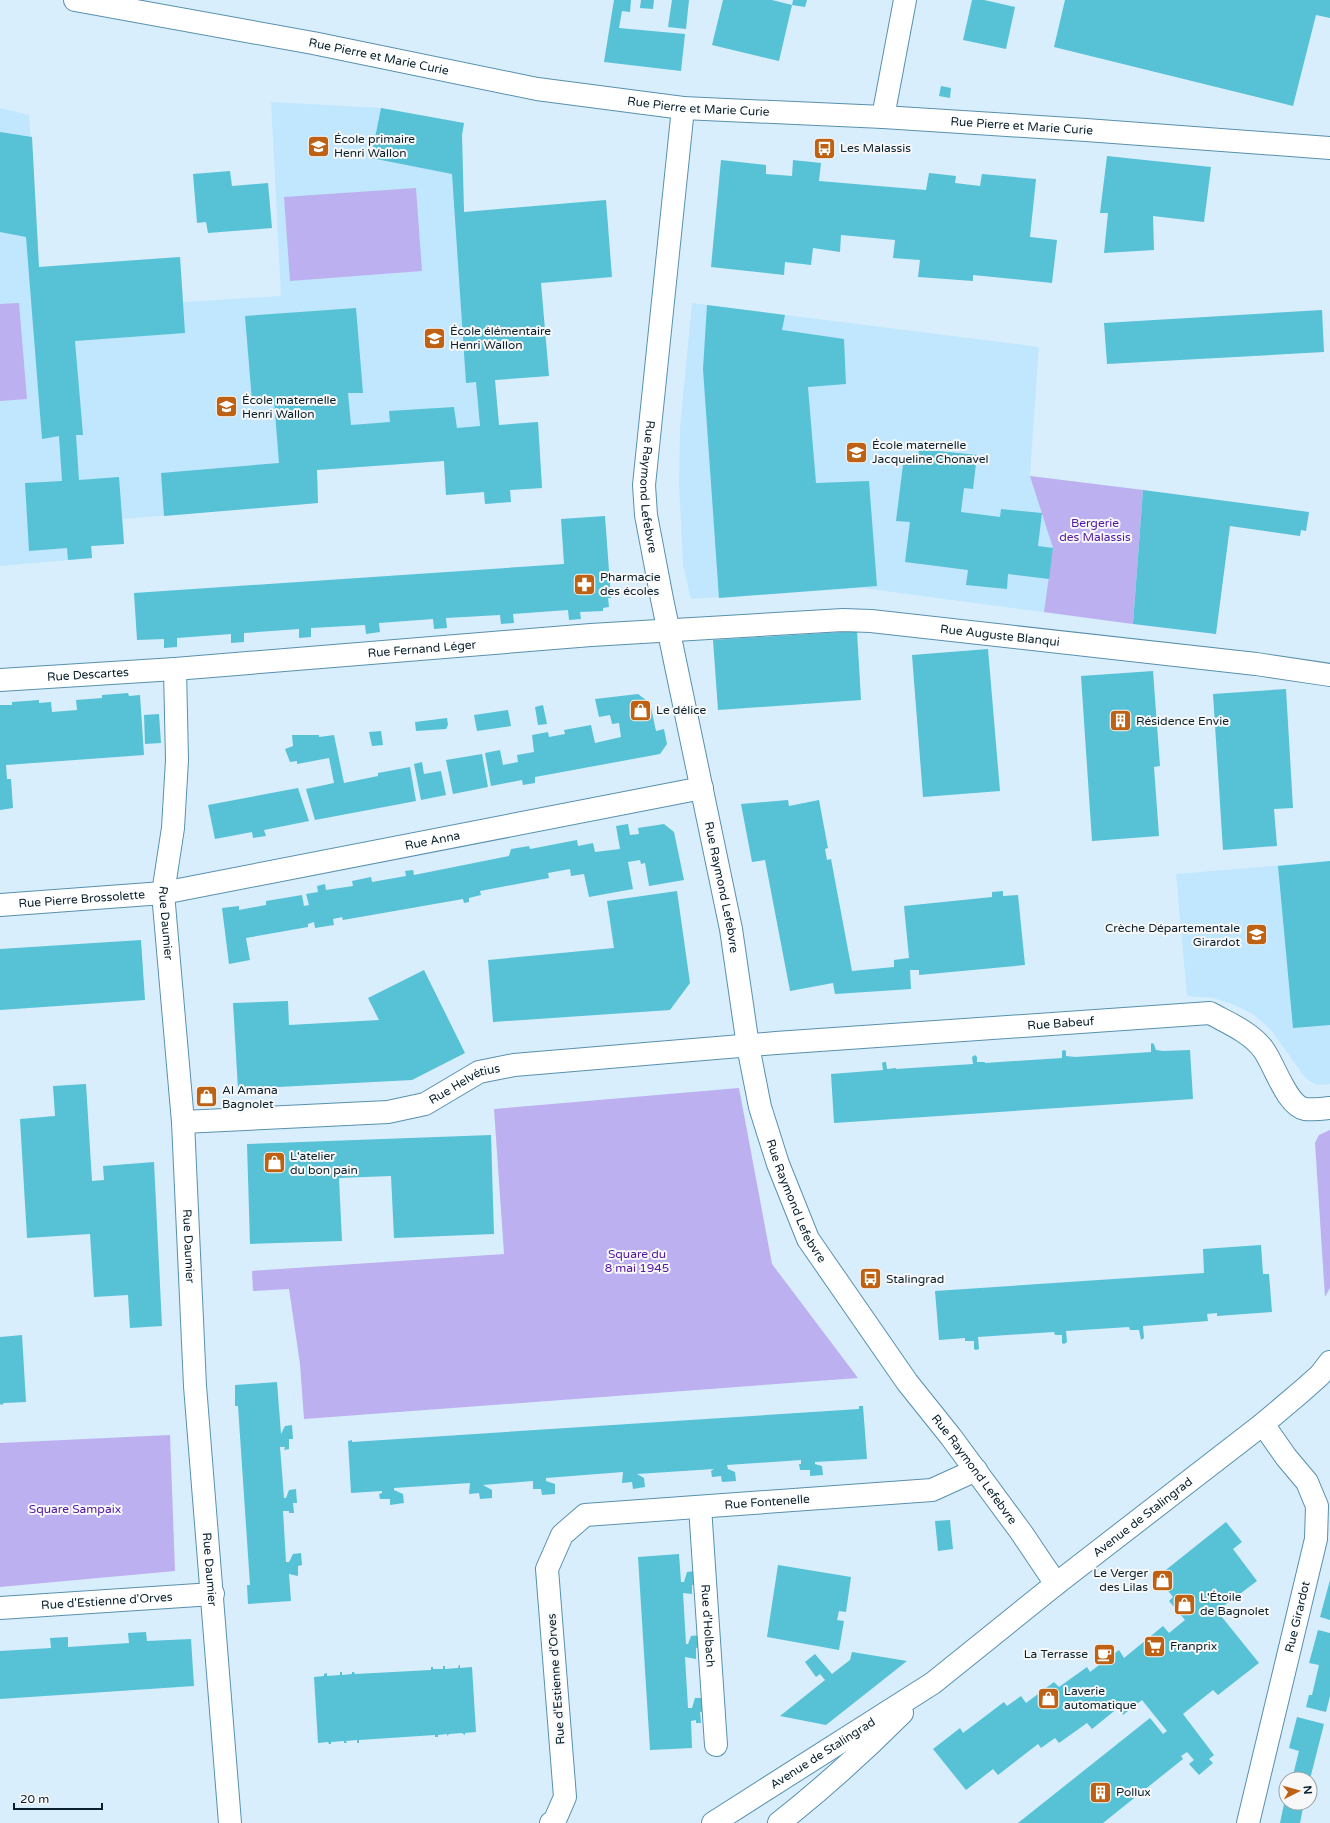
<svg xmlns="http://www.w3.org/2000/svg" width="1330" height="1823" font-family="'Varela Round',sans-serif">
<style>
.built{fill:#c0e7fd}
.green{fill:#bdb0f0}
.building{fill:#57c1d6}
.lines{fill:none;stroke-linecap:round;stroke-linejoin:round}
.street-casing{stroke:#5890ae;stroke-width:24}
.secondary-casing{stroke:#5890ae;stroke-width:24}
.street{stroke:#fff;stroke-width:22}
.secondary{stroke:#fff;stroke-width:22}
.labels{text-anchor:middle;stroke-width:4;stroke-linejoin:round;paint-order:stroke}
.street-label{font-size:12px;fill:#09212d;stroke:#f8f8f8}
.poi-label{font-size:12px;fill:#09212d;stroke:#f8f8f8;text-anchor:start}
.park-label{font-size:12px;fill:#5219a5;stroke:#f8f8f8}
</style>
<rect width="100%" height="100%" fill="#d8eefc"/>
<!-- built -->
<g class="built">
<polygon points="271,102 381,108 464,123 462,135 464,230 496,237 506,379 495,380 499,425 538,422 542,488 510,490 511,502 485,504 484,492 446,495 444,461 317,470 318,503 123,519 124,544 92,546 92,558 0,566 0,108 29,115 39,267 180,257 183,302 281,296"/>
<polygon points="692,303 1039,347 1030,476 1143,490 1133,624 862,588 691,599 683,565 679,484 680,428"/>
<polygon points="1330,861 1330,1084 1317,1085 1306,1079 1271,1030 1253,1014 1232,1004 1213,998 1187,996 1176,874"/>
</g>
<!-- green -->
<g class="green">
<polygon points="416,188 422,271 290,281 284,197"/>
<polygon points="19,303 27,399 0,401 0,304"/>
<polygon points="1030,476 1143,490 1133,624 1044,612 1053,548"/>
<polygon points="739,1088 772,1264 858,1378 304,1419 300,1364 289,1289 253,1291 252,1271 504,1254 494,1109"/>
<polygon points="1330,1130 1330,1288 1325,1297 1315,1143 1319,1135"/>
<polygon points="170,1435 175,1571 0,1587 0,1443"/>
</g>
<!-- building -->
<g class="building">
<polygon points="614,0 631,0 630,12 622,11 619,28 685,34 681,71 604,62"/>
<polygon points="641,0 654,0 653,9 640,8"/>
<polygon points="672,0 689,0 686,29 668,27"/>
<polygon points="723,0 772,0 792,5 779,61 712,45"/>
<polygon points="793,0 807,0 805,7 792,5"/>
<polygon points="972,0 984,0 1015,7 1006,49 963,40"/>
<polygon points="1065,0 1330,0 1330,18 1316,15 1293,106 1054,47"/>
<polygon points="941,86 951,88 950,98 939,96"/>
<polygon points="381,108 464,123 462,135 464,212 606,200 612,277 541,283 549,376 495,380 499,425 538,422 542,488 510,490 511,502 485,504 484,492 446,495 444,461 317,470 318,503 164,516 161,473 279,463 274,400 252,401 245,316 356,308 363,393 348,393 351,425 390,422 389,411 454,407 457,428 480,426 476,382 466,383 452,174 371,158"/>
<polygon points="0,132 32,137 39,267 180,257 185,333 75,341 83,435 76,435 79,480 119,477 124,544 91,546 92,558 68,560 67,548 29,551 25,483 62,481 59,436 42,439 26,237 0,232"/>
<polygon points="1107,156 1211,167 1204,222 1153,216 1154,250 1104,253 1108,213 1100,213"/>
<polygon points="721,160 766,165 766,174 792,176 793,160 821,163 819,181 926,190 929,173 956,176 955,183 980,186 982,174 1036,179 1030,237 1057,240 1052,283 973,275 973,281 918,277 920,260 893,258 895,240 841,235 840,252 813,248 811,265 785,262 784,275 711,267"/>
<polygon points="230,171 232,186 268,183 272,228 208,233 206,222 197,223 193,174"/>
<polygon points="707,305 785,315 782,330 844,339 846,384 808,387 816,483 869,481 877,586 719,598 703,369"/>
<polygon points="1322,310 1324,352 1107,364 1104,323"/>
<polygon points="919,449 977,455 973,489 964,488 961,512 1000,517 1001,509 1042,513 1038,546 1053,548 1049,579 1008,574 1007,589 966,585 968,570 905,562 910,522 896,521 904,457 918,458"/>
<polygon points="1143,490 1309,512 1306,531 1301,530 1300,536 1230,526 1216,634 1133,624"/>
<polygon points="605,516 611,598 608,598 609,607 603,608 603,611 580,612 581,619 569,620 568,610 513,614 514,623 501,624 500,615 446,618 447,628 434,629 433,619 379,623 380,632 366,634 365,625 311,628 311,637 299,638 299,629 244,633 244,642 231,643 231,634 177,638 177,647 164,648 164,639 137,640 134,593 564,564 561,519"/>
<polygon points="857,631 861,700 718,710 713,640"/>
<polygon points="988,649 1000,791 923,797 912,655"/>
<polygon points="1153,671 1160,766 1154,767 1159,836 1092,841 1081,676"/>
<polygon points="1286,689 1293,808 1274,809 1277,846 1223,850 1213,694"/>
<polygon points="128,693 129,696 140,695 144,755 6,765 7,779 11,779 13,808 0,810 0,705 12,705 12,702 39,700 39,703 51,702 52,712 77,710 76,700 102,698 102,695"/>
<polygon points="638,694 650,703 656,731 664,729 667,744 660,754 535,777 535,783 523,785 522,780 491,786 485,753 500,750 503,765 518,762 517,755 534,752 532,735 548,732 549,737 565,734 564,730 591,725 595,743 621,737 619,723 612,724 610,715 599,717 595,699"/>
<polygon points="543,705 547,724 538,725 535,707"/>
<polygon points="508,710 511,726 477,731 474,715"/>
<polygon points="159,714 161,743 145,744 144,715"/>
<polygon points="447,718 448,725 446,729 416,731 415,722"/>
<polygon points="381,731 383,745 372,746 369,732"/>
<polygon points="292,735 319,735 319,737 334,735 344,783 378,776 378,773 410,767 416,801 315,820 306,789 334,783 329,758 297,764 297,761 290,762 285,749 293,746"/>
<polygon points="482,754 488,787 453,794 446,760"/>
<polygon points="422,762 424,774 441,771 446,795 421,800 414,764"/>
<polygon points="298,788 309,821 264,830 266,836 253,838 252,832 215,839 208,805"/>
<polygon points="788,800 789,806 819,800 828,848 825,849 827,860 831,859 852,971 894,967 894,960 909,958 904,906 992,897 992,892 1003,891 1003,896 1018,895 1025,965 919,975 919,970 910,970 911,989 835,994 833,983 790,991 765,860 752,862 741,804"/>
<polygon points="628,824 630,835 639,834 638,828 664,824 674,832 684,880 649,886 645,863 641,864 640,860 628,862 633,889 589,897 584,874 571,876 570,869 548,873 549,878 480,891 481,895 469,898 469,902 464,903 463,899 343,920 342,917 333,919 334,925 315,928 314,922 308,924 308,927 246,938 250,960 229,964 222,908 239,906 239,910 266,905 266,901 302,895 304,906 309,905 306,894 318,892 317,886 325,884 326,890 353,886 352,881 371,877 372,882 406,876 405,871 413,870 414,875 509,856 511,849 529,846 530,849 577,840 578,846 593,843 595,852 620,849 616,826"/>
<polygon points="1330,861 1330,1025 1293,1028 1278,866"/>
<polygon points="677,891 690,983 670,1010 493,1022 488,960 614,948 607,901"/>
<polygon points="141,940 145,1000 0,1010 0,949"/>
<polygon points="424,970 465,1053 412,1080 238,1089 233,1003 288,1001 289,1025 379,1020 368,998"/>
<polygon points="1152,1043 1154,1044 1156,1050 1163,1051 1190,1050 1193,1099 834,1123 831,1074 883,1070 882,1063 884,1062 886,1062 887,1069 896,1068 896,1069 973,1064 972,1057 975,1055 977,1057 977,1062 985,1062 985,1063 1062,1058 1062,1051 1064,1050 1066,1051 1066,1056 1075,1057 1151,1052 1151,1044"/>
<polygon points="86,1084 92,1181 104,1180 103,1166 154,1162 162,1326 130,1328 128,1295 94,1297 90,1234 27,1238 20,1119 55,1116 53,1086"/>
<polygon points="491,1135 494,1234 394,1238 391,1176 339,1178 342,1241 250,1244 247,1144"/>
<polygon points="1261,1245 1263,1274 1269,1274 1272,1312 1217,1316 1217,1313 1207,1314 1208,1321 1143,1326 1144,1338 1141,1340 1139,1330 1130,1330 1129,1327 1066,1331 1067,1342 1064,1344 1062,1343 1062,1335 1055,1335 1054,1332 978,1337 979,1349 976,1350 974,1349 974,1341 965,1341 965,1338 939,1340 935,1291 1204,1273 1203,1249"/>
<polygon points="22,1335 26,1402 4,1403 2,1405 0,1404 0,1337"/>
<polygon points="277,1382 281,1434 285,1426 292,1425 293,1439 289,1439 289,1449 284,1450 285,1447 280,1447 284,1498 286,1498 289,1490 296,1489 297,1503 293,1503 294,1513 289,1513 289,1511 283,1511 286,1562 289,1562 293,1554 301,1553 302,1565 298,1566 298,1576 289,1574 291,1601 248,1604 247,1585 250,1585 238,1406 235,1406 235,1385"/>
<polygon points="859,1406 863,1406 867,1459 815,1462 815,1464 822,1466 823,1475 810,1476 810,1470 800,1470 799,1464 801,1464 801,1460 727,1465 728,1469 735,1472 736,1481 722,1482 721,1476 712,1477 711,1471 714,1469 637,1474 644,1478 645,1487 633,1489 632,1482 622,1483 623,1472 546,1478 546,1481 555,1484 555,1494 542,1495 541,1489 533,1489 533,1481 483,1485 492,1490 492,1498 480,1499 479,1493 469,1494 470,1483 394,1488 394,1490 403,1494 404,1503 390,1505 390,1499 380,1499 379,1494 382,1493 382,1491 351,1493 348,1441 352,1440 352,1442 859,1409"/>
<polygon points="950,1520 953,1549 938,1551 935,1521"/>
<polygon points="1226,1522 1242,1542 1233,1549 1257,1581 1217,1611 1259,1663 1218,1695 1213,1690 1183,1714 1214,1755 1209,1759 1213,1763 1199,1775 1189,1764 1194,1760 1187,1752 1181,1756 1183,1759 1103,1823 1018,1823 1150,1718 1163,1734 1167,1731 1142,1700 1123,1715 1118,1708 1092,1729 1087,1723 1059,1743 1055,1738 1041,1748 1038,1744 998,1775 993,1769 966,1790 933,1749 960,1728 963,1733 1004,1702 1007,1706 1021,1696 1026,1703 1054,1682 1059,1687 1087,1667 1090,1672 1119,1650 1124,1658 1163,1626 1169,1633 1185,1620 1169,1601 1173,1597 1157,1577"/>
<polygon points="679,1554 681,1582 684,1582 687,1572 695,1571 696,1584 692,1585 692,1594 683,1593 686,1644 688,1644 691,1636 700,1635 700,1647 696,1648 696,1659 685,1657 688,1708 692,1708 695,1698 703,1698 705,1711 700,1712 701,1723 696,1723 696,1720 691,1721 692,1748 650,1750 638,1557"/>
<polygon points="778,1565 851,1577 846,1612 839,1611 837,1620 844,1621 839,1650 767,1637"/>
<polygon points="1330,1580 1330,1620 1320,1617"/>
<polygon points="1318,1630 1330,1633 1330,1696 1326,1712 1306,1707 1309,1695 1312,1695 1319,1665 1309,1663"/>
<polygon points="146,1632 147,1641 191,1639 194,1686 0,1699 0,1651 51,1648 50,1638 68,1637 68,1647 129,1643 128,1633"/>
<polygon points="852,1652 907,1661 826,1725 780,1716 825,1680 820,1674 816,1677 805,1662 815,1654 832,1674 850,1660"/>
<polygon points="459,1665 460,1665 460,1668 472,1667 476,1732 465,1733 465,1735 462,1733 449,1734 447,1736 447,1734 438,1735 438,1737 435,1737 435,1735 359,1740 359,1743 357,1743 357,1740 346,1741 347,1743 344,1743 344,1741 331,1742 331,1744 329,1744 328,1742 318,1743 314,1677 324,1676 324,1674 327,1673 327,1676 340,1675 340,1672 342,1672 342,1675 352,1674 352,1672 354,1672 355,1674 431,1670 431,1667 433,1667 433,1669 443,1669 443,1666 445,1666 445,1669 458,1668"/>
<polygon points="1297,1717 1324,1724 1310,1779 1292,1779 1299,1751 1289,1748"/>
<polygon points="1285,1799 1286,1803 1304,1803 1300,1823 1280,1823"/>
</g>
<g class="lines">
<defs>
<g id="street">
<path id="s1" d="M 75,0 L 313,43 L 537,89 L 683,108 L 883,117 L 1086,130 L 1330,148"/>
<path id="s2" d="M 683,108 L 644,485 L 646,515 L 662,599 L 731,929 L 748,1046 L 760,1107 L 778,1164 L 808,1239 L 907,1382 L 951,1437 L 1021,1532 L 1056,1584"/>
<polyline points="883,117 905,0"/>
<path id="s3" d="M 175,669 L 177,760 L 173,828 L 163,893 L 183,1122 L 195,1386 L 230,1823"/>
<path id="s4" d="M 0,680 L 175,669 L 591,635 L 843,620 L 871,621 L 1256,664 L 1330,675"/>
<path id="s5" d="M 0,905 L 163,893 L 702,788"/>
<path id="s6" d="M 183,1122 L 388,1112 L 425,1104 L 479,1072 L 514,1065 L 776,1043 L 1210,1013 C 1228,1023 1250,1032 1263,1049 C 1275,1065 1286,1105 1305,1109 C 1313,1110 1322,1109 1330,1108"/>
<path id="s7" d="M 700,1507 L 716,1745"/>
<path id="s8" d="M 0,1608 L 213,1594"/>
<path id="s9" d="M 551,1823 L 555,1820 L 565,1797 L 547,1569 L 562,1535 L 585,1515 L 932,1490 L 976,1470"/>
<path id="s10" d="M 1248,1823 L 1316,1539 L 1317,1506 L 1307,1482 L 1286,1457 L 1263,1424"/>
</g>
<g id="secondary">
<path id="s11" d="M 713,1823 L 933,1683 L 1056,1584 L 1263,1424 L 1302,1391 L 1320,1375 L 1330,1362"/>
<path d="M 779,1823 C 822,1789 863,1752 902,1713"/>
</g>
</defs>
<!-- street casing -->
<use href="#street" class="street-casing"/>
<!-- secondary casing -->
<use href="#secondary" class="secondary-casing"/>
<!-- street -->
<use href="#street" class="street"/>
<!-- secondary -->
<use href="#secondary" class="secondary"/>
</g>
<!-- icons -->
<defs>
<symbol id="school-square" viewBox="-11 -11 22 22"><rect x="-9" y="-9" width="18" height="18" rx="4" fill="#be6112" stroke="#f8f8f8"/><path d="M0-5L7-2L0 1L-7-2ZM-4 1L0 2.5L4 1V4Q0 6-4 4Z" fill="#fff"/></symbol>
<symbol id="bus-square" viewBox="-11 -11 22 22"><rect x="-9" y="-9" width="18" height="18" rx="4" fill="#be6112" stroke="#f8f8f8"/><path d="M-5-6H5V4H4V6H2V4H-2V6H-4V4H-5ZM-3.5-4V0h7V-4ZM-3.5 1.2v1.5H-2V1.2ZM2 1.2v1.5H3.5V1.2Z" fill="#fff"/></symbol>
<symbol id="pharmacy-square" viewBox="-11 -11 22 22"><rect x="-9" y="-9" width="18" height="18" rx="4" fill="#be6112" stroke="#f8f8f8"/><path d="M-2-6h4v4h4v4h-4v4h-4v-4h-4v-4h4Z" fill="#fff"/></symbol>
<symbol id="shop-square" viewBox="-11 -11 22 22"><rect x="-9" y="-9" width="18" height="18" rx="4" fill="#be6112" stroke="#f8f8f8"/><path d="M-5-2.5h2.3a2.7 3.5 0 0 1 5.4 0H5L5.5 6h-11ZM-1.5-2.5h3a1.5 2.3 0 0 0-3 0Z" fill="#fff"/></symbol>
<symbol id="building-square" viewBox="-11 -11 22 22"><rect x="-9" y="-9" width="18" height="18" rx="4" fill="#be6112" stroke="#f8f8f8"/><path d="M-4-6H4V6H1V3H-1V6H-4ZM-2.5-4.3h1.7v1.8h-1.7ZM.8-4.3h1.7v1.8H.8ZM-2.5-1h1.7V.8h-1.7ZM.8-1h1.7V.8H.8Z" fill="#fff"/></symbol>
<symbol id="supermarket-square" viewBox="-11 -11 22 22"><rect x="-9" y="-9" width="18" height="18" rx="4" fill="#be6112" stroke="#f8f8f8"/><path d="M-6-5.5h2.5l.6 2H6L4.5 2H-2.5L-4.4-4H-6ZM-1.5 3.2a1.3 1.3 0 1 0 .1 0ZM3 3.2a1.3 1.3 0 1 0 .1 0Z" fill="#fff"/></symbol>
<symbol id="cafe-square" viewBox="-11 -11 22 22"><rect x="-9" y="-9" width="18" height="18" rx="4" fill="#be6112" stroke="#f8f8f8"/><path d="M-5.5-4.5H6V0H3Q3 3.5 0 3.5H-2.5Q-5.5 3.5-5.5 0ZM3-3.2v2h1.7v-2ZM-6 4.5H4V6H-6Z" fill="#fff"/></symbol>
</defs>
<g fill-rule="evenodd">
<use href="#school-square" x="306" y="134" width="25" height="25"/>
<use href="#bus-square" x="812" y="136" width="25" height="25"/>
<use href="#school-square" x="422" y="326" width="25" height="25"/>
<use href="#school-square" x="214" y="394" width="25" height="25"/>
<use href="#school-square" x="844" y="440" width="25" height="25"/>
<use href="#pharmacy-square" x="572" y="572" width="25" height="25"/>
<use href="#shop-square" x="628" y="698" width="25" height="25"/>
<use href="#building-square" x="1108" y="708" width="25" height="25"/>
<use href="#school-square" x="1244" y="922" width="25" height="25"/>
<use href="#shop-square" x="194" y="1084" width="25" height="25"/>
<use href="#shop-square" x="262" y="1150" width="25" height="25"/>
<use href="#bus-square" x="858" y="1266" width="25" height="25"/>
<use href="#shop-square" x="1150" y="1568" width="25" height="25"/>
<use href="#shop-square" x="1172" y="1592" width="25" height="25"/>
<use href="#supermarket-square" x="1142" y="1634" width="25" height="25"/>
<use href="#cafe-square" x="1092" y="1642" width="25" height="25"/>
<use href="#shop-square" x="1036" y="1686" width="25" height="25"/>
<use href="#building-square" x="1088" y="1780" width="25" height="25"/>
</g>
<g class="labels">
<!-- street labels -->
<g class="street-label">
<text dy="4" stroke="none"><textPath href="#s1" startOffset="309">Rue Pierre et Marie Curie</textPath></text>
<text dy="4" stroke="none"><textPath href="#s1" startOffset="633">Rue Pierre et Marie Curie</textPath></text>
<text dy="4" stroke="none"><textPath href="#s1" startOffset="957">Rue Pierre et Marie Curie</textPath></text>
<text dy="4" stroke="none"><textPath href="#s2" startOffset="381">Rue Raymond Lefebvre</textPath></text>
<text dy="4" stroke="none"><textPath href="#s4" startOffset="1003">Rue Auguste Blanqui</textPath></text>
<text dy="4" stroke="none"><textPath href="#s4" startOffset="423">Rue Fernand Léger</textPath></text>
<text dy="4" stroke="none"><textPath href="#s4" startOffset="88">Rue Descartes</textPath></text>
<text dy="4" stroke="none"><textPath href="#s5" startOffset="438">Rue Anna</textPath></text>
<text dy="4" stroke="none"><textPath href="#s2" startOffset="789">Rue Raymond Lefebvre</textPath></text>
<text dy="4" stroke="none"><textPath href="#s5" startOffset="82">Rue Pierre Brossolette</textPath></text>
<text dy="4" stroke="none"><textPath href="#s3" startOffset="255">Rue Daumier</textPath></text>
<text dy="4" stroke="none"><textPath href="#s6" startOffset="890">Rue Babeuf</textPath></text>
<text dy="4" stroke="none"><textPath href="#s6" startOffset="288">Rue Helvétius</textPath></text>
<text dy="4" stroke="none"><textPath href="#s2" startOffset="1113">Rue Raymond Lefebvre</textPath></text>
<text dy="4" stroke="none"><textPath href="#s3" startOffset="579">Rue Daumier</textPath></text>
<text dy="4" stroke="none"><textPath href="#s2" startOffset="1437">Rue Raymond Lefebvre</textPath></text>
<text dy="4" stroke="none"><textPath href="#s9" startOffset="509">Rue Fontenelle</textPath></text>
<text dy="4" stroke="none"><textPath href="#s11" startOffset="528">Avenue de Stalingrad</textPath></text>
<text dy="4" stroke="none"><textPath href="#s3" startOffset="903">Rue Daumier</textPath></text>
<text dy="4" stroke="none"><textPath href="#s8" startOffset="107">Rue d'Estienne d'Orves</textPath></text>
<text dy="4" stroke="none"><textPath href="#s10" startOffset="212">Rue Girardot</textPath></text>
<text dy="4" stroke="none"><textPath href="#s7" startOffset="119">Rue d'Holbach</textPath></text>
<text transform="translate(556 1679) rotate(-94)" y="4">Rue d'Estienne d'Orves</text>
<text dy="4" stroke="none"><textPath href="#s11" startOffset="130">Avenue de Stalingrad</textPath></text>
</g>
<!-- poi labels -->
<g class="poi-label">
<text x="334" y="143">École primaire<tspan x="334" dy="14">Henri Wallon</tspan></text>
<text x="840" y="152">Les Malassis</text>
<text x="450" y="335">École élémentaire<tspan x="450" dy="14">Henri Wallon</tspan></text>
<text x="242" y="404">École maternelle<tspan x="242" dy="14">Henri Wallon</tspan></text>
<text x="872" y="449">École maternelle<tspan x="872" dy="14">Jacqueline Chonavel</tspan></text>
<text x="600" y="581">Pharmacie<tspan x="600" dy="14">des écoles</tspan></text>
<text x="656" y="714">Le délice</text>
<text x="1136" y="725">Résidence Envie</text>
<text x="1240" y="932" text-anchor="end">Crèche Départementale<tspan x="1240" dy="14">Girardot</tspan></text>
<text x="222" y="1094">Al Amana<tspan x="222" dy="14">Bagnolet</tspan></text>
<text x="290" y="1160">L'atelier<tspan x="290" dy="14">du bon pain</tspan></text>
<text x="886" y="1283">Stalingrad</text>
<text x="1148" y="1577" text-anchor="end">Le Verger<tspan x="1148" dy="14">des Lilas</tspan></text>
<text x="1200" y="1601">L'Étoile<tspan x="1200" dy="14">de Bagnolet</tspan></text>
<text x="1170" y="1650">Franprix</text>
<text x="1088" y="1658" text-anchor="end">La Terrasse</text>
<text x="1064" y="1695">Laverie<tspan x="1064" dy="14">automatique</tspan></text>
<text x="1116" y="1796">Pollux</text>
</g>
<!-- park labels -->
<g class="park-label">
<text x="1095" y="527">Bergerie<tspan x="1095" dy="14">des Malassis</tspan></text>
<text x="637" y="1258">Square du<tspan x="637" dy="14">8 mai 1945</tspan></text>
<text x="75" y="1513">Square Sampaix</text>
</g>
</g>
<!-- north arrow -->
<g transform="translate(1298 1791) rotate(84)"><circle r="19" fill="#f8f8f8" stroke="#98a2a7"/>
<path d="M0-3L7 15L0 10L-7 15Z" fill="#be6112"/>
<text y="-6" font-size="11" font-weight="bold" text-anchor="middle" fill="#09212d">N</text>
</g>
<!-- scale -->
<path d="M14 1803v6h88v-6" fill="none" stroke="#09212d" stroke-width="2"/>
<text x="20" y="1803" font-size="12" fill="#09212d" stroke="#f8f8f8" stroke-width="3" paint-order="stroke">20 m</text>
</svg>
